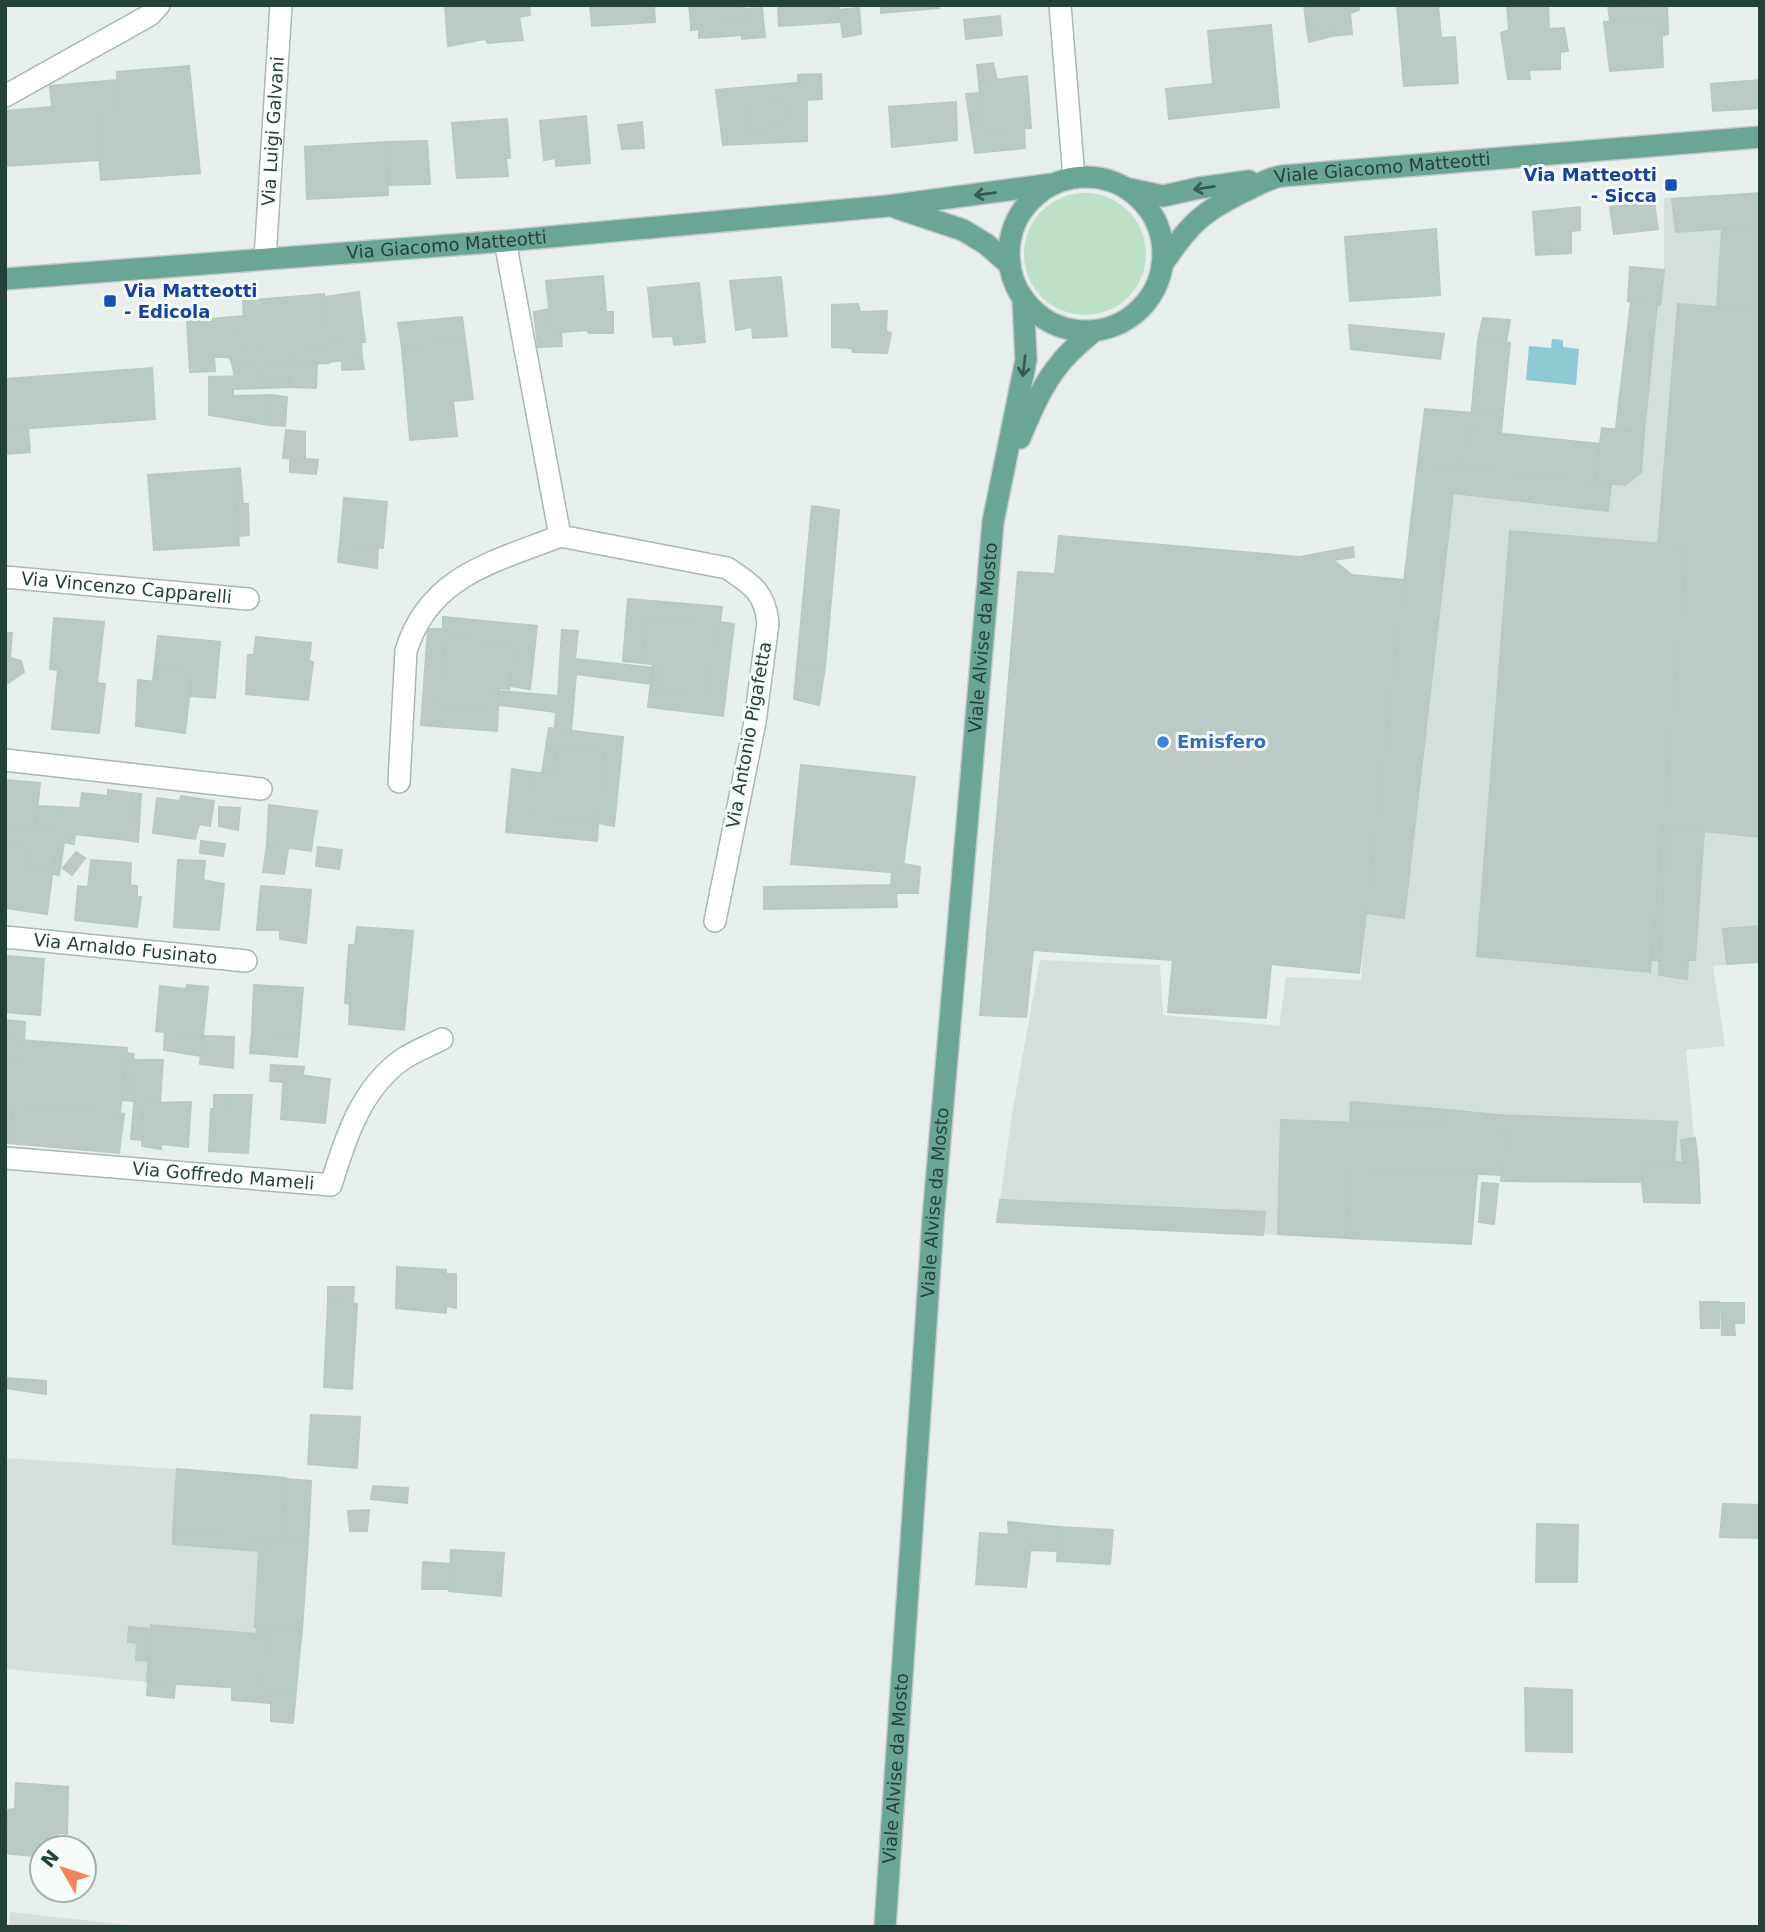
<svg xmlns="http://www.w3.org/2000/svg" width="1765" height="1932" font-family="'DejaVu Sans',sans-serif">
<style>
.built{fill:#d4dfda}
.green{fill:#bfe0c8}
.water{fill:#8ec9d4}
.building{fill:#bbcac4;stroke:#b8c9c2;stroke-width:2}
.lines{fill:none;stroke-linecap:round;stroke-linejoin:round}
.minor-casing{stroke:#a8b8b2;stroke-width:24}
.major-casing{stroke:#c2cac8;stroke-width:24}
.minor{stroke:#fff;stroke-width:21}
.major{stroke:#6aa596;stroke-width:21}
.oneway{stroke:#365b51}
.transit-dot{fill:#1a4fb4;stroke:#f7fbf9;stroke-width:2.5}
.shop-dot{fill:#3f7fe0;stroke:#f7fbf9;stroke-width:2.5}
.labels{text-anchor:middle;stroke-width:6;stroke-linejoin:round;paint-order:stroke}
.street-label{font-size:18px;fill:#24423a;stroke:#f7fbf9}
.transit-label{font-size:18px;font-weight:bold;fill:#164399;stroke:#f7fbf9;text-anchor:end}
.shop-label{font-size:18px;font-weight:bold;fill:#366cbe;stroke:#f7fbf9;text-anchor:start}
</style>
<rect width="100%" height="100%" fill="#e6efeb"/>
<!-- built -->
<g class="built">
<polygon points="1760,193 1760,962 1713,966 1725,1046 1686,1050 1700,1203 1644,1202 1641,1182 1478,1174 1471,1244 997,1222 1012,1114 1040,960 1160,965 1163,1015 1279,1026 1286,977 1361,980 1365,913 1418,463 1626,485 1641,471 1657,304 1660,304 1664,270 1664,198"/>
<polygon points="5,1458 177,1469 311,1481 302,1630 148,1682 5,1669"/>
<polygon points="10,1912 146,1927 9,1927"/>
</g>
<!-- green -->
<circle class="green" cx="1085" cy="254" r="61"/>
<!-- water -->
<polygon class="water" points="1552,339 1563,340 1563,347 1579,349 1576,385 1526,380 1529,346 1551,348"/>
<!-- building -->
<g class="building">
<polygon points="445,5 529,5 530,15 519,17 523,40 488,43 485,39 448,46"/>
<polygon points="590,5 654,5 655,22 592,26"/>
<polygon points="689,5 744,5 746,22 691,25"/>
<polygon points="778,5 839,5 839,22 779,26"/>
<polygon points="881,5 938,5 939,8 881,13"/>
<polygon points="1304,5 1358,5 1359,10 1350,13 1352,34 1332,36 1330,22 1307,29"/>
<polygon points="1397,5 1438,5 1441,38 1455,37 1458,83 1404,86"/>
<polygon points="1507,5 1548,5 1549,29 1564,28 1568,51 1560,52 1560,69 1529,70 1530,79 1508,79 1501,33 1509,30"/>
<polygon points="1608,5 1647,5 1648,19 1610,21"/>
<polygon points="1647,5 1667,5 1668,34 1662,36 1661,18 1648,19"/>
<polygon points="762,8 765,37 742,39 742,35 699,38 699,29 691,30 691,25 746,22 744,9"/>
<polygon points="859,8 861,34 843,37 839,10"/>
<polygon points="1000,16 1002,35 966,39 964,20"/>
<polygon points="1661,18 1663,67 1610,71 1604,22"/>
<polygon points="1330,22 1332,36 1309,42 1307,29"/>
<polygon points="1271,25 1279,107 1169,119 1166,89 1213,84 1208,31"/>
<polygon points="993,63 997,80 979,82 977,65"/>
<polygon points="189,66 200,173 101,180 96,114 119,111 117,72"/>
<polygon points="821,74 822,99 807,100 807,82 798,83 798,75"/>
<polygon points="1027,76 1031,128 983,130 979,82"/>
<polygon points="117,80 119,111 96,114 99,160 5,166 5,111 52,107 50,86"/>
<polygon points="1760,80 1760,108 1713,111 1711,84"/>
<polygon points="807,82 807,141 723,145 716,90"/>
<polygon points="980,93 983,130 1024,128 1025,148 975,153 966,94"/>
<polygon points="787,101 789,122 765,125 766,132 747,134 744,105"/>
<polygon points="956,102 957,140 892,147 889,107"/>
<polygon points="586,116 590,163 556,166 556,158 544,160 540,121"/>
<polygon points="507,119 510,158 506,158 508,176 457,178 452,123"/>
<polygon points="642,122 644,148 622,149 618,125"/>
<polygon points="427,141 430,184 388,185 386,142"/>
<polygon points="386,142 388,195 307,199 305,147"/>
<polygon points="1760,193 1760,226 1676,232 1672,199"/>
<polygon points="1654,202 1658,229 1614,234 1610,207"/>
<polygon points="1580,207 1580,230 1571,231 1571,240 1535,242 1533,212"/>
<polygon points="1760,226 1760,311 1717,308 1722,229"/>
<polygon points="1436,229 1440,295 1350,301 1345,237"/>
<polygon points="1571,240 1571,253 1536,255 1535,242"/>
<polygon points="1630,267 1664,270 1660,305 1628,301"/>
<polygon points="603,276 606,312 613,312 613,333 589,333 587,330 552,333 546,281"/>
<polygon points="781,277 787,336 753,338 752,327 736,330 730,281"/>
<polygon points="699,283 705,342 674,345 673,336 653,337 648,288"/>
<polygon points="359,292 365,342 342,345 340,340 328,343 324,297"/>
<polygon points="324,294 329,349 293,352 293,361 265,364 264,351 240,352 238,324 244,323 243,301"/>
<polygon points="1631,301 1657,304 1644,433 1616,428"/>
<polygon points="858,304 860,312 887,311 886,331 891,333 887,353 853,352 852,348 832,347 832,305"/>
<polygon points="1678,304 1760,311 1760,837 1663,827 1687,546 1658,544"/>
<polygon points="549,309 552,333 561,332 562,346 538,347 534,312"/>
<polygon points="244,316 244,323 238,324 240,352 264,351 265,364 290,362 290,377 258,379 255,362 232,363 229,357 214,357 215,371 190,372 187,321"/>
<polygon points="462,317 465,339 402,347 398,323"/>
<polygon points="1483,318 1510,320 1506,343 1478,340"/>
<polygon points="1349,325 1444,334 1440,359 1351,349"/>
<polygon points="465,339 473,399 453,401 457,436 410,440 402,348"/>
<polygon points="340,340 342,345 361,343 362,358 329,362 328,343"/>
<polygon points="1478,340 1510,343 1503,411 1472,408"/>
<polygon points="329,349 329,363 290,365 290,362 293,361 293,352"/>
<polygon points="362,358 364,369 342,370 342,360"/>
<polygon points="255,362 258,376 235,377 232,363"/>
<polygon points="317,364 316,388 290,387 290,365"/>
<polygon points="152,368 155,419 5,430 5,379"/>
<polygon points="258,376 258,379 289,377 290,387 233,389 233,396 271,395 269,425 209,415 209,377"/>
<polygon points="271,395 287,397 285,426 269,425"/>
<polygon points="1472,408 1503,411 1501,433 1471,430"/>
<polygon points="1425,409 1472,413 1471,430 1467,430 1462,468 1418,463"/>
<polygon points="28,428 30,452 5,454 5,430"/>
<polygon points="1602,428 1644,433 1641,472 1625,485 1595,482"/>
<polygon points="286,430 305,432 305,459 283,458"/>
<polygon points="1467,430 1599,444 1595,483 1462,468"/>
<polygon points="305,459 318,460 316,474 290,472 290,460"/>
<polygon points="1418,463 1611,484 1608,511 1453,493 1404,918 1365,913"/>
<polygon points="240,468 243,504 248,504 249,535 238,536 232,469"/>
<polygon points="232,469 239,545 154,550 148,475"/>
<polygon points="344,498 387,502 383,548 340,543"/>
<polygon points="812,506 839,510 825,667 797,665"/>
<polygon points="1510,531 1687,546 1650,972 1477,956"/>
<polygon points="1059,536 1300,557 1353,547 1354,557 1333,560 1352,575 1404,580 1359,973 1271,964 1266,1018 1168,1012 1173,960 1033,950 1026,1017 980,1015 1018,572 1055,574"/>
<polygon points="340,543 378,548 377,568 338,562"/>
<polygon points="628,599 722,607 720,622 734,624 723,716 648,707 653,664 663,665 661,693 708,697 715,625 646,619 642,663 623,661"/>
<polygon points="443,617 537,626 530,689 510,686 515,645 446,636 438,704 487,711 490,687 499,688 497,731 421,725 428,629 443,629"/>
<polygon points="54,618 104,622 97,683 105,684 99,733 52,729 58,670 50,669"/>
<polygon points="646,619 715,625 708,697 661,693 663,665 642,663"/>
<polygon points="562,630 578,631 575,659 653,668 651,684 576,674 571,731 555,729 556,712 499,705 500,691 558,696"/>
<polygon points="5,633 12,633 10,658 21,661 24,672 5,685"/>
<polygon points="158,636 220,642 215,698 190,696 192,672 158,669 157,682 153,681"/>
<polygon points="446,636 515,645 509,689 490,687 487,711 438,704"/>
<polygon points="256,637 311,643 309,661 313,662 308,700 246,694 248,655 254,655"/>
<polygon points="797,665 825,667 819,705 794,699"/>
<polygon points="158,669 192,672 185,733 136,726 138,680 157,682"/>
<polygon points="549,728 623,737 614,826 598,823 604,751 557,746 554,775 542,773"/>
<polygon points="557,746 604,751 598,823 527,814 531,772 554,775"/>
<polygon points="801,765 915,777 902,873 791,864"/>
<polygon points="512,769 531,772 527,814 598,823 597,841 506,832"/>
<polygon points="5,780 40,783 35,831 5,828"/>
<polygon points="108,790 132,793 127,840 55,832 57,807 80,808 82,793 108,796"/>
<polygon points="132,793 141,794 138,842 127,840"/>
<polygon points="181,796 214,801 210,826 199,824 195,839 153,833 157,798 180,801"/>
<polygon points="269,805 317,811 311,851 267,845"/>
<polygon points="38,806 57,807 55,828 36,827"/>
<polygon points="219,807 240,808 238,830 219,826"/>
<polygon points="36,827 55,828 55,832 75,834 74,844 58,841 53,868 25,865 26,848 5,844 5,828 35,831"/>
<polygon points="1663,827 1668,828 1659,960 1652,960"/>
<polygon points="1668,828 1704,831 1695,960 1659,960"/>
<polygon points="58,841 64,842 59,875 53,874"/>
<polygon points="201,841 225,844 223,856 200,853"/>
<polygon points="5,844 26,848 25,865 53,868 47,914 5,908"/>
<polygon points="267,845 288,848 284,874 263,872"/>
<polygon points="318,847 342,850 339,869 316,866"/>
<polygon points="76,852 85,858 72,875 63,868"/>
<polygon points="91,860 131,863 130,885 137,886 137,897 141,897 137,927 75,920 78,886 88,887"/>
<polygon points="178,860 205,861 203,880 224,884 219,930 174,927"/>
<polygon points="904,864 920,867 918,893 896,893 897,907 764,909 764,887 891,885 892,873 902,873"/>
<polygon points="261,886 311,890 306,943 280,939 280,930 257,930"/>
<polygon points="1760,926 1760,962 1727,964 1723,929"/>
<polygon points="357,927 413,931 404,1030 349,1024 350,1004 345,1003 349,945 355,945"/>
<polygon points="5,956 44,959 40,1015 5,1012"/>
<polygon points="1659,960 1688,960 1687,979 1659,975"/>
<polygon points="187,985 208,987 203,1036 156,1031 160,986 186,989"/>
<polygon points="254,985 303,988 299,1035 252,1031"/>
<polygon points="5,1020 25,1022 24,1041 5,1038"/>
<polygon points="252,1031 299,1035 297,1057 250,1053"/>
<polygon points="165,1032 203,1036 202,1056 164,1050"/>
<polygon points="203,1036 234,1037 233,1068 200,1064"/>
<polygon points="5,1038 19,1040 19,1062 5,1061"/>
<polygon points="19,1040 127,1048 120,1114 13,1104 10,1143 5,1143 5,1061 19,1062"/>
<polygon points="126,1053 134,1054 133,1059 136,1060 134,1101 122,1100"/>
<polygon points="136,1060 163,1060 160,1102 134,1105"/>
<polygon points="271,1065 304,1067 303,1075 284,1073 283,1082 270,1081"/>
<polygon points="284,1073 330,1079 325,1123 281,1119"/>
<polygon points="214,1095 230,1095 231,1109 214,1109"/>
<polygon points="230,1095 252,1095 248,1153 209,1151 211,1109 231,1109"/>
<polygon points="191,1102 188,1147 161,1144 161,1149 142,1146 143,1103"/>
<polygon points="1351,1102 1448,1110 1445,1126 1350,1123"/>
<polygon points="13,1104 124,1114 119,1153 10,1143"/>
<polygon points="143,1104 142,1140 131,1139 134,1105"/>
<polygon points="1448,1110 1496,1115 1496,1129 1507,1130 1502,1175 1351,1168 1346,1238 1278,1234 1281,1120 1445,1126"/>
<polygon points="1496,1115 1677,1122 1674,1164 1643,1161 1642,1182 1501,1181 1507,1130 1496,1129"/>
<polygon points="1695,1138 1698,1163 1683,1162 1681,1140"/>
<polygon points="1643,1161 1698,1163 1700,1203 1644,1202 1642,1182"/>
<polygon points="1351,1168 1477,1174 1471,1244 1346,1238"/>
<polygon points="1482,1183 1498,1184 1494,1224 1479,1222"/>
<polygon points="1000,1200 1265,1212 1263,1235 997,1222"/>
<polygon points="397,1267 446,1270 446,1313 396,1308"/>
<polygon points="446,1274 456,1274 456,1308 446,1306"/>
<polygon points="328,1287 354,1287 353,1304 328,1302"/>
<polygon points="328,1302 357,1304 352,1389 324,1387"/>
<polygon points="1700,1302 1719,1302 1719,1328 1701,1328"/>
<polygon points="1721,1303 1744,1303 1744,1323 1734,1323 1735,1335 1722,1335"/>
<polygon points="5,1378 46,1381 46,1394 5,1388"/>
<polygon points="311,1415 360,1417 357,1468 308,1464"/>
<polygon points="177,1469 286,1478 282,1540 173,1532"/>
<polygon points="286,1479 311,1481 308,1542 282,1540"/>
<polygon points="373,1486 408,1488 407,1503 371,1499"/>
<polygon points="1723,1504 1760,1505 1760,1538 1720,1537"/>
<polygon points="369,1510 367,1531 350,1531 348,1511"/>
<polygon points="1008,1522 1059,1527 1057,1551 1030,1550 1032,1536 1009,1535"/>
<polygon points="1537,1524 1578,1525 1577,1582 1536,1582"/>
<polygon points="1059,1527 1113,1530 1110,1564 1057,1561"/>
<polygon points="173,1532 279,1539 264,1551 259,1551 173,1544"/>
<polygon points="980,1533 1032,1536 1026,1587 976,1584"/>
<polygon points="279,1539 308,1542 302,1630 255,1627 259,1551 264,1551"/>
<polygon points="451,1550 504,1553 501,1596 449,1591"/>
<polygon points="423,1562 450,1564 449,1589 422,1589"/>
<polygon points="151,1625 267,1635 262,1689 147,1682"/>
<polygon points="129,1627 150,1629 148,1661 136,1660 137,1643 128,1642"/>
<polygon points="257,1627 302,1630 299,1657 265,1655 267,1635 257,1634"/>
<polygon points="265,1655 299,1657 296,1691 262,1689"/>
<polygon points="148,1682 175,1683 174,1698 147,1695"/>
<polygon points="232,1687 296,1691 293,1723 271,1721 271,1703 232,1700"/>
<polygon points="1525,1688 1572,1690 1572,1752 1526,1751"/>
<polygon points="16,1783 68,1787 67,1834 58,1833 56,1848 42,1848 42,1857 5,1853 8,1810 15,1809"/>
</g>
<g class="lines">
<defs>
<g id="minor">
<polyline points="1060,5 1074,178"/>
<polyline points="5,96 150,15 159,5"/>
<path id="s1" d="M 265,259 L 281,5"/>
<path d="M 560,536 L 727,568 C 751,584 765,592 768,623 L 755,722 L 715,921"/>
<path id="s2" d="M 5,577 L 248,599"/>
<polyline points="5,760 261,789"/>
<path d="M 399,782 L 406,651 C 429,575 495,562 560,536 L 505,241"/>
<path id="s3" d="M 5,937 L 246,961"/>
<path id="s4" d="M 5,1158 L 331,1185 C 345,1139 361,1088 403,1059 C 415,1051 429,1046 442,1039"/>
</g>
<g id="major">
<circle cx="1086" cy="254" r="77"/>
<polyline points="1130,189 1163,196 1199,188 1249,181"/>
<polyline points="897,208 963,230 986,244 1010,265"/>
<path id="s5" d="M 1162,265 C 1189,224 1203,211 1247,190 C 1259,184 1269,178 1282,176 L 1760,137"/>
<path id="s6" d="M 5,279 L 505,241 L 888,206 L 1053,184"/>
<path d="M 1020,438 C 1031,411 1043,383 1062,361 C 1071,350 1083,340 1094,331"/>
<path id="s7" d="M 885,1927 L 933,1220 L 993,522 L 1026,360 L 1023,298"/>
</g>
</defs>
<!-- minor casing -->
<use href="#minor" class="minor-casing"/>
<!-- major casing -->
<use href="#major" class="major-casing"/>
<!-- minor -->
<use href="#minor" class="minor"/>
<!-- major -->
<use href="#major" class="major"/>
</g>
<!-- one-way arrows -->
<defs><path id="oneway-shaft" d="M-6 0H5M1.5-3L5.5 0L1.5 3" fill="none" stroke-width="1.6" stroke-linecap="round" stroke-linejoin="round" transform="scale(1.75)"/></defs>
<g class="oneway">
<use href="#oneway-shaft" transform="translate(1204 188) rotate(171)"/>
<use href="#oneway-shaft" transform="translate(985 194) rotate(173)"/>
<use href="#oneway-shaft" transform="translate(1024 366) rotate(97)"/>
</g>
<!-- markers -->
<g class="transit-dot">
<rect x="1664" y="178" width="14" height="14" rx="3.5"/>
<rect x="103" y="294" width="14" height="14" rx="3.5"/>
</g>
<circle class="shop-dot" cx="1163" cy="742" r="7"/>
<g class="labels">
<!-- street labels -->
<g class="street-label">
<text dy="6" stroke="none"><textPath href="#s1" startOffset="128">Via Luigi Galvani</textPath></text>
<text dy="6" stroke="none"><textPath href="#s5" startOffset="254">Viale Giacomo Matteotti</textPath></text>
<text dy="6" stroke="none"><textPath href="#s6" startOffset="443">Via Giacomo Matteotti</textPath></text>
<text dy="6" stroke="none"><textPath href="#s2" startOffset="122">Via Vincenzo Capparelli</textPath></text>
<text dy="6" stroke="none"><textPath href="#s7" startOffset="1293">Viale Alvise da Mosto</textPath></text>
<text transform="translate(749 735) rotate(-80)" y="6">Via Antonio Pigafetta</text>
<text dy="6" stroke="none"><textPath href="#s3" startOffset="121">Via Arnaldo Fusinato</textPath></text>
<text dy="6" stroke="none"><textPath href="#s4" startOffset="219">Via Goffredo Mameli</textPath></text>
<text dy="6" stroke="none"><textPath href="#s7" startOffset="726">Viale Alvise da Mosto</textPath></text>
<text dy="6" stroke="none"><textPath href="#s7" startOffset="159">Viale Alvise da Mosto</textPath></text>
</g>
<!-- transit labels -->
<g class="transit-label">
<text x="1657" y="181">Via Matteotti<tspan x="1657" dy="21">- Sicca</tspan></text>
<text x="124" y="297" text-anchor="start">Via Matteotti<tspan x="124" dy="21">- Edicola</tspan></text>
</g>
<!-- shop labels -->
<g class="shop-label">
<text x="1177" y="748">Emisfero</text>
</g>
</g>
<!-- border -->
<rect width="1765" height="1932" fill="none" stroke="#24423a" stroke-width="14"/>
<!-- north arrow -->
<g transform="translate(63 1869) rotate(309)"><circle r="33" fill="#f7fbf9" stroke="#a3b1ad" stroke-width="2"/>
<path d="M0-5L12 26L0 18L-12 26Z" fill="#f4845f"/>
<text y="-10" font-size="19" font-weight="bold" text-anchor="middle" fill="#24423a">N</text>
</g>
</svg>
